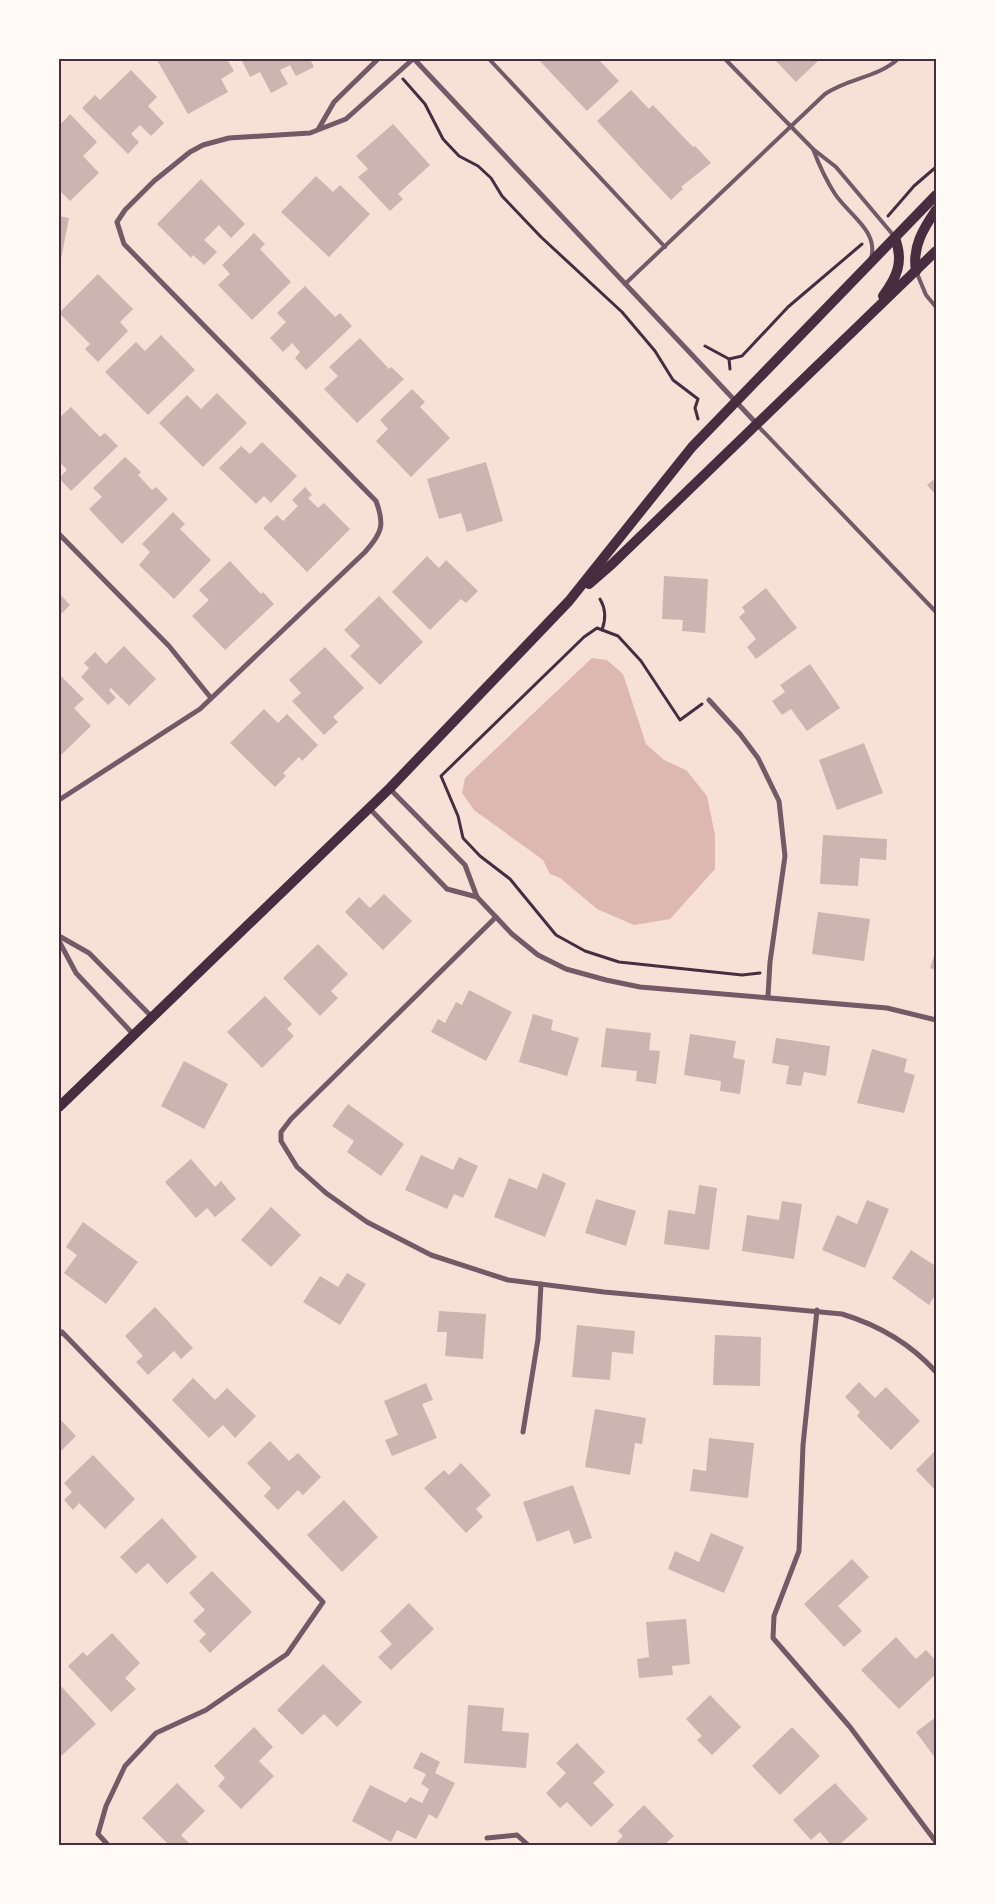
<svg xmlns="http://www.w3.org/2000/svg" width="995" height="1904" font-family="'Titillium Web',sans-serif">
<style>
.water{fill:#dcb8b0}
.building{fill:#ccb4b1}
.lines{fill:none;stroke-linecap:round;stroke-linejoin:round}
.path{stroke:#4a2c40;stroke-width:3}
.service{stroke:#755966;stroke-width:4}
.minor{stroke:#755966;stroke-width:5}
.secondary{stroke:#4a2c40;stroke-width:10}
.neatline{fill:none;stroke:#4a2c40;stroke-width:2}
</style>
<rect width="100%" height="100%" fill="#f7e1d7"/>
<!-- water -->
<polygon class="water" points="592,658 607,660 623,674 646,744 664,760 686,770 707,796 715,835 715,869 670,919 634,925 597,909 560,878 550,874 543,860 474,810 462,793 465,778"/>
<!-- building -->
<g class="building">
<polygon points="159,59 227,59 234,71 221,79 228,92 188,114 157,60"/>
<polygon points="241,59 310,59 314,67 296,76 290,65 280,70 288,84 271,93 260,72 250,77"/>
<polygon points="538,59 598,59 619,81 587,111"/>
<polygon points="774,59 820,59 796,82"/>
<polygon points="131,70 157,97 148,106 164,123 151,136 140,125 131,134 139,142 128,154 82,108 95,95 100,100"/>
<polygon points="631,90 649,109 653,105 693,147 695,146 711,163 681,187 683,189 671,200 597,121"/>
<polygon points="70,114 97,142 83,156 99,173 70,201 59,190 59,126"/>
<polygon points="393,124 430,165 398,194 403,199 390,211 358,177 368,169 356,156"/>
<polygon points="316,176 333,192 340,185 370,214 329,257 281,212"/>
<polygon points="201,179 245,224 231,238 219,225 204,240 217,252 204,265 193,255 191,258 157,224"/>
<polygon points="59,216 69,218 60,264 59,264"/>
<polygon points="254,233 265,244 260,249 291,282 252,320 218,285 230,274 222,265"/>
<polygon points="98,274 133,309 120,322 128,331 98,362 85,349 90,344 59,313"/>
<polygon points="305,286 335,317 340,313 352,326 306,370 295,358 300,352 292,343 283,352 270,338 286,322 277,313"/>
<polygon points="161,335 195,370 148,415 105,372 136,342 145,351"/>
<polygon points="360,338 389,369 391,367 404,379 357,423 324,389 338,376 329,367"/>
<polygon points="412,389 425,402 420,407 450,438 411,477 376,441 388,429 380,420"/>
<polygon points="217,393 247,423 203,467 159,423 187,395 201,409"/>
<polygon points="71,407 100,437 105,433 118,446 71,491 59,478 67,470 59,461 59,418"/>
<polygon points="262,442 297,476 271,503 264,496 256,504 219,468 241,446 250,454"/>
<polygon points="125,457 141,472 138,475 152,490 156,487 168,499 122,544 89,509 102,497 93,488"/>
<polygon points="486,462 503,521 467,532 461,513 439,519 427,479"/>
<polygon points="933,480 936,484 936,495 927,485"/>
<polygon points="305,487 312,495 308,498 318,508 324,503 350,529 307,572 263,528 277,515 283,521 298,506 292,500"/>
<polygon points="173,512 185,524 180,529 211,560 174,599 139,565 150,552 142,544"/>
<polygon points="427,556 439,568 446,560 478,591 466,603 461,599 430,630 392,592"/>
<polygon points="230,561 261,594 263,592 274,604 225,650 192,616 209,600 199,590"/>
<polygon points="664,576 708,579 705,633 682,631 683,620 662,619"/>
<polygon points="766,588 797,628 756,659 747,647 756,639 739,617 745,612 742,607"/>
<polygon points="59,593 70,605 59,616"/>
<polygon points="379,596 423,642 380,685 350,656 360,646 344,630"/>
<polygon points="124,646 156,679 129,706 111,688 109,690 116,698 108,705 81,677 89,668 84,663 95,652 106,664"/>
<polygon points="325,647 364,688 333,717 338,722 324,735 292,701 301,693 289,680"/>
<polygon points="810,664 840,708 807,731 791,709 782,715 772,701 785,692 780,685"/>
<polygon points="59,674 84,699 74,708 91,726 59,757"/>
<polygon points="264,709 278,723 287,714 318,745 302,761 299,757 283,773 286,776 275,787 230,743"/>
<polygon points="864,743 883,793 837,810 819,760"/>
<polygon points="823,835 887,839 886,860 860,858 858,886 820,884"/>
<polygon points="384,894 412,921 383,950 345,912 359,897 370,908"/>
<polygon points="818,912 870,919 864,961 812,954"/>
<polygon points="318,944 348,974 331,991 338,998 320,1016 283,978"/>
<polygon points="936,950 936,970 930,968"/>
<polygon points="469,990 512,1012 486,1061 431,1032 438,1019 445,1023 456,1002 462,1005"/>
<polygon points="265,996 292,1024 287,1029 294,1036 262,1068 227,1032"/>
<polygon points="533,1014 553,1020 551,1030 579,1038 567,1076 519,1062"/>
<polygon points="606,1028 651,1033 649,1050 660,1051 656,1084 636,1081 637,1071 601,1067"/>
<polygon points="690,1034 736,1041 733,1058 745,1060 740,1094 720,1091 721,1081 684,1075"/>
<polygon points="776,1038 830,1046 826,1076 804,1072 801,1086 786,1084 789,1066 772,1063"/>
<polygon points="872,1049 907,1059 904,1072 915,1075 904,1113 857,1103"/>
<polygon points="184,1061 228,1084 204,1129 161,1106"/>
<polygon points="348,1104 404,1144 381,1176 347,1152 354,1141 332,1126"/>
<polygon points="421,1155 453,1170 459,1157 478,1166 463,1198 454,1194 447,1209 405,1190"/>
<polygon points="191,1159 215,1187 221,1181 236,1199 215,1217 207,1208 196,1218 165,1182"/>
<polygon points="543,1173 566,1183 545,1237 494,1217 509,1178 537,1189"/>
<polygon points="699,1185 717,1188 709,1250 664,1244 668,1210 695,1214"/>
<polygon points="596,1199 636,1211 626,1246 585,1233"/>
<polygon points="867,1200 889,1209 865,1268 822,1250 837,1215 857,1224"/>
<polygon points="782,1201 802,1204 794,1259 742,1251 747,1215 779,1220"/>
<polygon points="271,1207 301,1235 271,1267 241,1240"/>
<polygon points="83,1222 138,1262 106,1304 64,1273 77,1255 66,1247"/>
<polygon points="911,1250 934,1265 936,1261 936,1294 929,1305 892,1278"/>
<polygon points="347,1273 366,1284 340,1325 303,1302 320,1276 338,1287"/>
<polygon points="155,1307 193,1348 181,1359 174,1351 148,1375 136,1362 143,1356 125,1336"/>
<polygon points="439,1311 486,1314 483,1359 445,1356 447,1332 437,1332"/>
<polygon points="577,1325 635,1331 633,1354 612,1352 610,1380 572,1377"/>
<polygon points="715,1335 761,1337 760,1386 713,1385"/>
<polygon points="193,1378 215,1400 227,1388 256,1416 235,1438 223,1425 209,1438 172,1400"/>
<polygon points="859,1382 875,1398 886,1387 920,1421 891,1450 857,1416 860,1412 845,1397"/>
<polygon points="426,1383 433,1400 422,1404 437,1438 392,1456 385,1440 398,1435 384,1401"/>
<polygon points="595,1409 646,1418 642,1444 635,1443 630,1475 585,1467"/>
<polygon points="59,1418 76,1436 59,1453"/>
<polygon points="709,1438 754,1443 748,1498 690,1491 693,1469 706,1471"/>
<polygon points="270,1441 289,1461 298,1453 321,1477 303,1495 298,1490 278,1510 264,1496 271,1488 247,1463"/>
<polygon points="936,1450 936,1491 916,1470"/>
<polygon points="93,1455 135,1499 105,1529 79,1503 73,1510 64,1500 72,1492 64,1483"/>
<polygon points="461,1463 491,1495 476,1509 483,1517 466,1533 424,1488 444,1470 449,1475"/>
<polygon points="573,1485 592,1538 574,1544 569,1530 537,1542 523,1502"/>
<polygon points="344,1500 378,1537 342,1572 307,1535"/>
<polygon points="162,1518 197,1557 167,1584 148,1563 136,1574 120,1557"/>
<polygon points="711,1533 744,1547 724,1593 668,1569 675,1551 699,1562"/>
<polygon points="852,1559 869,1577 838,1606 862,1631 844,1647 804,1604"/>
<polygon points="212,1571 252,1612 210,1653 199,1641 206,1634 193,1621 205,1610 189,1593"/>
<polygon points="409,1603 434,1629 391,1670 378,1657 392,1644 380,1631"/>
<polygon points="686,1619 690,1664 672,1666 673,1675 639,1678 637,1659 649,1657 646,1622"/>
<polygon points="112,1633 140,1663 125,1678 136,1689 111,1712 68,1666 83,1652 87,1656"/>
<polygon points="896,1637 916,1659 926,1650 936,1661 936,1674 899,1709 861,1670"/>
<polygon points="323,1664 362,1702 337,1727 324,1714 302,1735 277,1710"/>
<polygon points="59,1684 96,1724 59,1758"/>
<polygon points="710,1695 741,1727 712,1755 697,1740 702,1736 686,1719"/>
<polygon points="468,1705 504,1708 502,1731 529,1733 526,1768 464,1763"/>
<polygon points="936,1717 936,1759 916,1732"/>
<polygon points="254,1727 273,1747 259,1761 274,1776 241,1809 218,1786 225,1778 214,1766"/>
<polygon points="792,1727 820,1756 780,1795 752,1766"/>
<polygon points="577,1743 605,1772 593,1783 614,1805 591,1827 567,1802 560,1808 546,1793 566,1773 556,1763"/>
<polygon points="421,1752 440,1762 435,1773 455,1783 437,1819 429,1814 416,1839 397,1830 391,1842 352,1821 370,1785 406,1803 410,1797 422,1803 429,1789 421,1784 426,1774 413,1768"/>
<polygon points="177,1783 205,1811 181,1835 191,1845 169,1845 142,1818"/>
<polygon points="835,1783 868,1819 839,1845 831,1845 820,1832 811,1840 793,1820"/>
<polygon points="644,1805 674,1836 664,1845 614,1845 623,1836 618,1831"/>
</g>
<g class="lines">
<!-- path -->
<g class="path">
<polyline points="403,79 425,104 443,139 459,156 478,166 491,178 502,196 541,237 622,312 655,351 673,380 698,399 695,408 698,419"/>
<polyline points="888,216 914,186 936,167"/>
<polyline points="705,346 729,359 742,356 788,307 862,244"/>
<polyline points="729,359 730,369"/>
<path d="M 600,599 C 606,609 606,619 602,630"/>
<polyline points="702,704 680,720 641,661 618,636 597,628 584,637 441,776 458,816 463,838 480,856 510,879 556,935 585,951 619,962 742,975 760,973"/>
</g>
<!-- service -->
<g class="service">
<polyline points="489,59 665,247"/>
<polyline points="725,59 813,149 836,167 894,236"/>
<path d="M 813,149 C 819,165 826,180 835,194 C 848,214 879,231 871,258"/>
<polyline points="936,264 936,268"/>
<polyline points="916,271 926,295 936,307"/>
<path d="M 625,284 L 825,94 C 848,78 877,78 898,59"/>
<polyline points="758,426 936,612"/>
</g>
<!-- minor -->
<g class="minor">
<polyline points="414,59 756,423"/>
<polyline points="319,128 334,102 378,59"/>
<polyline points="59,534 169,646 211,698"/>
<polyline points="709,700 740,734 758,758 779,801 785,856 770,962 768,996"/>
<polyline points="390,789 465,865 477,897 512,934 538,955 566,969 606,980 640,987 887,1008 936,1020"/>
<path d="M 59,800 L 200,709 L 365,552 C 382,533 385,525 376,501 L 124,244 L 117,222 L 125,210 L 154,181 L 190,152 L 203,145 L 229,138 L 310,133 L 346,119 L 413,59"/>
<polyline points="369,808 447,889 477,897"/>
<path d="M 496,917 L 291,1119 L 281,1132 L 281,1141 L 297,1167 L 326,1193 L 367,1222 L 431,1255 L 508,1280 L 604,1292 L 842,1314 C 878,1325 911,1344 936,1372"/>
<polyline points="59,936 89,953 152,1017"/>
<polyline points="59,941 76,973 134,1035"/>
<polyline points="817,1310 803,1445 799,1551 774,1616 773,1638 850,1727 936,1842"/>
<polyline points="59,1335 62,1332 323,1602 287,1654 206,1710 156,1733 125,1766 106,1806 98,1834 108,1845"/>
<polyline points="523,1432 538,1339 541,1284"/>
<polyline points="487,1838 517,1835 528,1845"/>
</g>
<!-- secondary -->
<g class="secondary">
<path d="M 916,271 C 912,247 923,229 936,210"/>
<path d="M 883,296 C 897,277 904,262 895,238"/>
<polyline points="589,584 612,564 936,251"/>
<polyline points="59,1107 390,788 569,601 692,447 936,195"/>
</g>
</g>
<!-- border -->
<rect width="995" height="1904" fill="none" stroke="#fffaf5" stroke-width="120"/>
<rect x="60" y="60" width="875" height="1784" class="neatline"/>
</svg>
